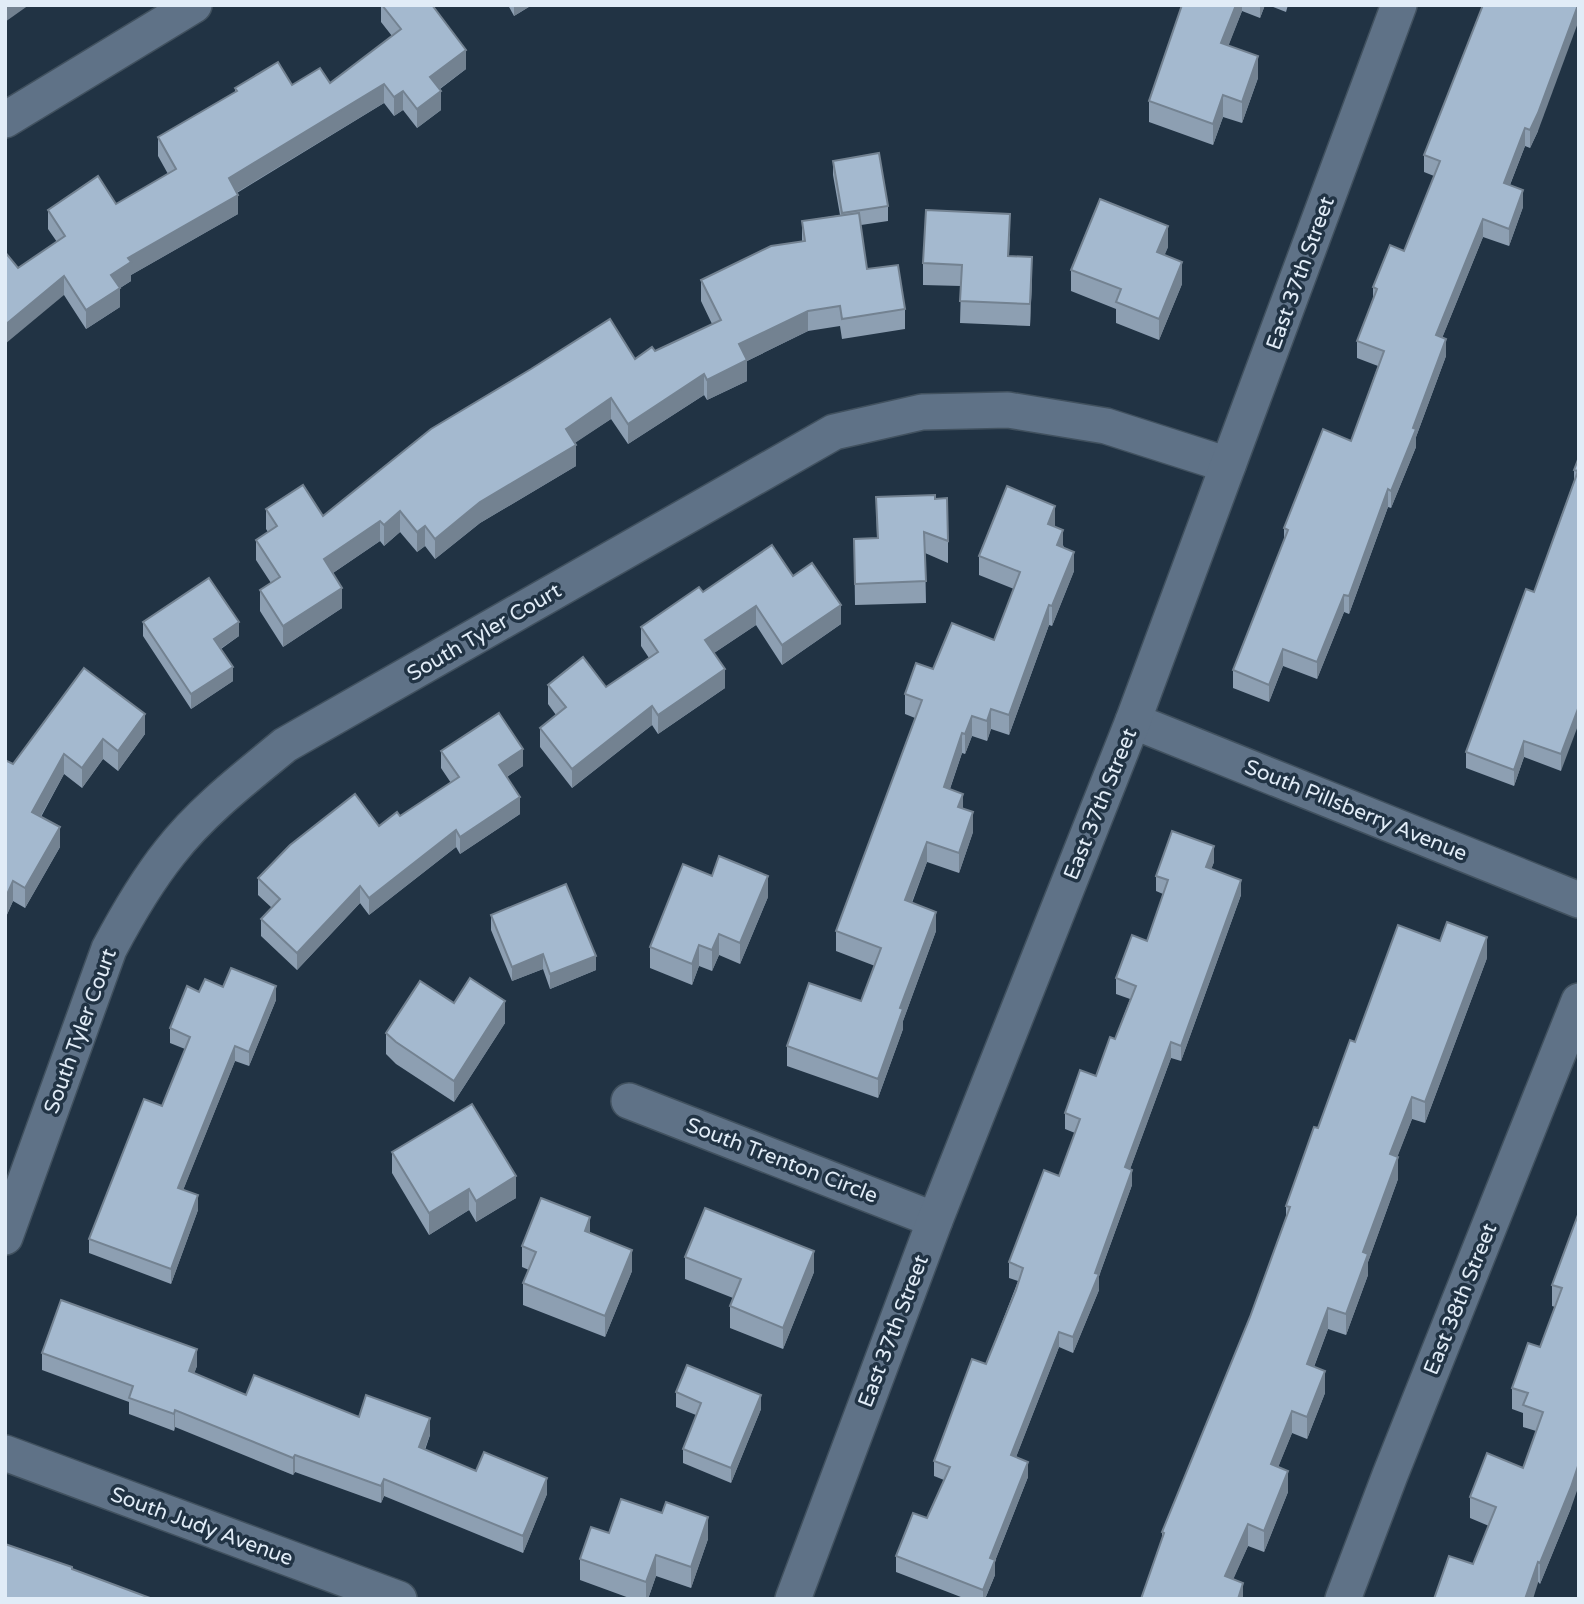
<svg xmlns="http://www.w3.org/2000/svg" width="1584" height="1604" font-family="'Varela Round',sans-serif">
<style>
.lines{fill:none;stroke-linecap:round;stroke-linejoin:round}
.minor-casing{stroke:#41515f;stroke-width:38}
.minor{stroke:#5f7287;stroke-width:35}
.wall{fill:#8d9fb2}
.shaded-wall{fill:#738291}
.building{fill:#a4b9cf;stroke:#738291;stroke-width:2}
.labels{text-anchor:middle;stroke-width:7;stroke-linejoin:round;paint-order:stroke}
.street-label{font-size:21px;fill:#e1ecf7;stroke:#213344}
</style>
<rect width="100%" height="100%" fill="#213344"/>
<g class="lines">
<defs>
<g id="minor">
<polyline points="5,120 194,5"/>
<polyline points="1133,721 1579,900"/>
<polyline points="629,1101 935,1220"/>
<path d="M 5,1237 L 109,949 C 127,915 146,882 170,852 C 202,811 245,778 285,745 L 834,432 L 922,412 L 1008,410 L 1106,426 L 1228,465"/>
<polyline points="5,1453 399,1599"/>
<polyline points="793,1599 935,1220 1133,721 1399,5"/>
<polyline points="1343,1599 1390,1475 1579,1001"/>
</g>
</defs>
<!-- minor casing -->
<use href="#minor" class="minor-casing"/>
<!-- minor -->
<use href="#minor" class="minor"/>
</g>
<!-- wall -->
<g class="wall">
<polygon points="381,5 432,5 466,69 440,89 441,110 417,128 403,110 394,116 384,103 237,193 238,214 131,275 131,281 120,288 120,307 86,329 64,295 57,242 48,229 48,210 116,204 168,174 158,156 158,137 235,93 235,88 330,83 392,36 381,22"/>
<polygon points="508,5 532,5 514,16"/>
<polygon points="1182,5 1265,5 1260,18 1242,11 1228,46 1258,78 1242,123 1223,117 1213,145 1149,122 1149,101"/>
<polygon points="1268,5 1288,5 1286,12"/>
<polygon points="1483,5 1538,131 1530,148 1525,146 1510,185 1523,207 1509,246 1483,237 1442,338 1446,356 1416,437 1416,447 1391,508 1388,507 1349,614 1344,612 1317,679 1283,666 1269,702 1233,688 1233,670 1284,542 1284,528 1351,441 1378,366 1357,358 1357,341 1373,299 1373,287 1404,251 1434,176 1424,172 1424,155"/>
<polygon points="833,161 888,206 888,221 861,225 867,269 905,309 905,329 842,339 840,326 808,331 747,361 747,381 707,400 704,395 628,444 611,419 574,443 576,466 480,523 435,559 425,546 417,552 400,532 384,546 380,541 333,573 342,608 283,647 260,611 260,590 271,583 256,560 256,540 268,532 266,529 266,509 323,516 635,359 655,351 712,324 701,301 701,280 802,241 802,221 840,215 833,175"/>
<polygon points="1010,235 1009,256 1032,278 1030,326 960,323 961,286 923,285 923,263"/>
<polygon points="1168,247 1164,255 1182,284 1159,340 1116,323 1116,309 1071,291 1071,270"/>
<polygon points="1579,457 1561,771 1524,757 1514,786 1466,768 1466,752 1534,592 1574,481 1574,470"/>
<polygon points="876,497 948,541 948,563 925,553 926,603 855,605 854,539 877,538"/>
<polygon points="1055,526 1074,571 1052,626 1049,625 1009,735 991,729 987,741 972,736 965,754 962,753 950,789 963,809 973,832 959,873 927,862 912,903 936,931 903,1021 903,1029 878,1098 787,1066 787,1046 861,1001 875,966 836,951 836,931 915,718 905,714 905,694 933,669 994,640 1014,589 979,575 979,556"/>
<polygon points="793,576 841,624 782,665 756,625 714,653 725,688 658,734 652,725 572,788 540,747 540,728 556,715 548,704 548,685 606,687 649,658 641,646 641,627 703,592"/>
<polygon points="143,622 239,636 221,649 233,681 191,709 143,636"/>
<polygon points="84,668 145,734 118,771 103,759 82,788 64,774 41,817 60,847 25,908 13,901 5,919 5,760 13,764"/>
<polygon points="441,751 523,766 507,777 520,814 460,854 456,847 369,915 360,903 297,970 261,936 261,919 272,908 258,895 258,878 400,816 451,783 441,768"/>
<polygon points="1214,862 1211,869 1241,895 1181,1061 1171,1058 1130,1169 1132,1185 1099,1276 1099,1290 1073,1353 1059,1347 1016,1457 1028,1477 995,1561 995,1575 985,1599 966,1599 896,1572 896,1556 927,1518 944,1480 934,1476 934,1461 986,1364 1018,1281 1009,1278 1009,1262 1059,1176 1075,1133 1065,1129 1065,1113 1096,1076 1115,1039 1130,999 1116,994 1116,978 1147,941 1163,894 1156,891 1156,876"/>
<polygon points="768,897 740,964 719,955 712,971 699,966 692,985 650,968 650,947"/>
<polygon points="491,915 596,970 550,989 543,969 512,981 491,930"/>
<polygon points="1487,958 1425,1123 1412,1119 1397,1157 1398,1179 1368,1262 1368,1275 1346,1335 1328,1329 1314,1367 1325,1393 1307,1439 1292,1433 1278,1467 1288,1492 1264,1552 1248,1546 1233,1579 1243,1599 1162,1539 1162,1532 1250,1317 1286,1217 1286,1206 1355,1042"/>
<polygon points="223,987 276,1000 249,1066 235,1061 183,1190 198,1210 171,1284 89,1253 89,1239 162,1106 185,1049 170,1043 170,1028 199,992"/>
<polygon points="454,1003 505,1023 454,1102 396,1064 386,1054 386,1033"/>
<polygon points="392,1152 516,1198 476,1222 469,1210 429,1235 392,1173"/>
<polygon points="1579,1212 1571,1508 1540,1584 1489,1526 1470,1518 1470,1497 1523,1468 1536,1431 1523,1427 1523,1413 1512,1409 1512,1388 1540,1347 1555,1307 1552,1306 1552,1285"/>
<polygon points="590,1233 632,1271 605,1337 523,1305 523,1283 529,1270 522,1267 522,1246"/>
<polygon points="685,1257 814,1272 783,1349 730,1328 730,1306 733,1298 685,1279"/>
<polygon points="42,1353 197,1366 194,1373 246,1395 359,1417 430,1435 425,1450 476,1471 547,1494 523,1553 384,1496 381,1503 295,1472 293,1475 175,1427 174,1431 129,1414 129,1402 42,1370"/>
<polygon points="676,1392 761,1409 731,1483 683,1463 683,1449 696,1415 676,1407"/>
<polygon points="609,1533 708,1539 691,1588 656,1576 648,1599 632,1599 580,1580 580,1559"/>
</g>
<!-- shaded-wall -->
<g class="shaded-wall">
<polygon points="5,5 29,5 5,22"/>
<polygon points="514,5 532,5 514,16"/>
<polygon points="1236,5 1242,5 1242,11 1221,65 1221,43"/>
<polygon points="1260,5 1265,5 1260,18"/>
<polygon points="1578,5 1579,20 1538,131 1530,148 1530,130"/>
<polygon points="466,50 466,69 430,96 430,77"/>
<polygon points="1258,56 1258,78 1242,123 1242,102"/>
<polygon points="384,84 384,103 229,197 229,178"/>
<polygon points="403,91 403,110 394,116 394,97"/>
<polygon points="441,91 441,110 417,128 417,109"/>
<polygon points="1223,95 1223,117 1213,145 1213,124"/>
<polygon points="1525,128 1525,146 1504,200 1504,183"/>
<polygon points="1523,190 1523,207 1509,246 1509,229"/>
<polygon points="238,195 238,214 131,275 131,281 120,288 120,307 86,329 86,310 111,275 128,258"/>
<polygon points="1483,219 1483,237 1436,353 1436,335"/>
<polygon points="1168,226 1168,247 1157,274 1157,252"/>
<polygon points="1032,257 1032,278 1030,326 1030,304"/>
<polygon points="1182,262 1182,284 1159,340 1159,319"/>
<polygon points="64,276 64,295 5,344 5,325"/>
<polygon points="808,311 808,331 747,361 747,381 707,400 707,380 739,344"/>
<polygon points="1446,339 1446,356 1416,437 1416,447 1391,508 1391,491 1413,428"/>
<polygon points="704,374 704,395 628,444 628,424"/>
<polygon points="611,398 611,419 566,449 566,429"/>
<polygon points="576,445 576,466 480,523 435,559 435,539 480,502"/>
<polygon points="1388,489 1388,507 1349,614 1349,596"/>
<polygon points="1055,506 1055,526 1048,544 1048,524"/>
<polygon points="400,511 400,532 384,546 384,525"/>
<polygon points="380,521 380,541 324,579 324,559"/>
<polygon points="425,526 425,546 417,552 417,532"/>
<polygon points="1063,530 1063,550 1057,545"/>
<polygon points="1074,552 1074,571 1052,626 1052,606"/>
<polygon points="342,588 342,608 283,647 283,626"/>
<polygon points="1344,595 1344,612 1317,679 1317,662"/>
<polygon points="841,605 841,624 782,665 782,645"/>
<polygon points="1049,605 1049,625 1009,735 1009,715"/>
<polygon points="756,606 756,625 705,659 705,640"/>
<polygon points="239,622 239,636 214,653 214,639"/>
<polygon points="1283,649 1283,666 1269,702 1269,685"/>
<polygon points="233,667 233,681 191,709 191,694"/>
<polygon points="725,669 725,688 658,734 658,715"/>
<polygon points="652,706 652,725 572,788 572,769"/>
<polygon points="1579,706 1579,723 1561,771 1561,754"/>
<polygon points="991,709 991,729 987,741 987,721"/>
<polygon points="145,714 145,734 118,771 118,751"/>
<polygon points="972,716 972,736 965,754 965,734"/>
<polygon points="962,733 962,753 944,806 944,787"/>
<polygon points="103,739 103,759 82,788 82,768"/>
<polygon points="1524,741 1524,757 1514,786 1514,770"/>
<polygon points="523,749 523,766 499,782 499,765"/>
<polygon points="64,754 64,774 32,832 32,812"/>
<polygon points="963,794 963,813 958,807"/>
<polygon points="520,797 520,814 460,854 460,837"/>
<polygon points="973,812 973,832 959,873 959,853"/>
<polygon points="60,827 60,847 25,908 25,888"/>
<polygon points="456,830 456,847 369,915 369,898"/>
<polygon points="927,842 927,862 905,920 905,900"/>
<polygon points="1214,846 1214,862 1206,883 1206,867"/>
<polygon points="768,876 768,897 740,964 740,943"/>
<polygon points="1241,880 1241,895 1181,1061 1181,1046"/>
<polygon points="13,881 13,901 5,919 5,899"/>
<polygon points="360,886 360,903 297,970 297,953"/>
<polygon points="936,912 936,931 903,1021 903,1029 878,1098 878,1079 900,1008"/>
<polygon points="719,934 719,955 712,971 712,950"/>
<polygon points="1487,937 1487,958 1425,1123 1425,1102"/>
<polygon points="699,945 699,966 692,985 692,964"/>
<polygon points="543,954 543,969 512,981 512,967"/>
<polygon points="596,956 596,970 550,989 550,974"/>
<polygon points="276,986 276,1000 249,1066 249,1052"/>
<polygon points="505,1001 505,1023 454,1102 454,1081"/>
<polygon points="1171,1042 1171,1058 1125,1183 1125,1167"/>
<polygon points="235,1046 235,1061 178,1203 178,1188"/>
<polygon points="1412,1097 1412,1119 1390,1176 1390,1154"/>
<polygon points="1398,1157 1398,1179 1368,1262 1368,1275 1346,1335 1346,1314 1363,1252"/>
<polygon points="1132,1170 1132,1185 1099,1276 1099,1290 1073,1353 1073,1337 1095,1273"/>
<polygon points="516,1176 516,1198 476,1222 476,1201"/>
<polygon points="469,1189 469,1210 429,1235 429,1213"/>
<polygon points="198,1195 198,1210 171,1284 171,1269"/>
<polygon points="590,1217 590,1238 585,1231"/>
<polygon points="632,1250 632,1271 605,1337 605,1316"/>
<polygon points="814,1251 814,1272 783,1349 783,1328"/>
<polygon points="1328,1308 1328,1329 1307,1385 1307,1364"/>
<polygon points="1059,1332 1059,1347 1011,1470 1011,1455"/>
<polygon points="197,1349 197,1366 189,1388 189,1371"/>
<polygon points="1325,1371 1325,1393 1307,1439 1307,1417"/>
<polygon points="761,1395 761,1409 731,1483 731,1468"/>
<polygon points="175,1410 175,1427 174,1431 174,1414"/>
<polygon points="1292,1411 1292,1433 1271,1485 1271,1464"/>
<polygon points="430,1418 430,1435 419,1464 419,1447"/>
<polygon points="295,1455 295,1472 293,1475 293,1458"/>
<polygon points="1028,1462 1028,1477 995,1561 995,1575 985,1599 983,1599 983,1590 990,1558"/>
<polygon points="1579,1463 1579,1485 1571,1508 1540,1584 1540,1563"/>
<polygon points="1288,1471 1288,1492 1264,1552 1264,1531"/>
<polygon points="547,1478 547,1494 523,1553 523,1536"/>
<polygon points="384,1479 384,1496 381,1503 381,1486"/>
<polygon points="708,1517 708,1539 691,1588 691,1567"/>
<polygon points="1248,1524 1248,1546 1225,1598 1225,1576"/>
<polygon points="656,1555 656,1576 648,1599 646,1599 646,1582"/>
<polygon points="1538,1562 1538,1583 1533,1599 1525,1599"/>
<polygon points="1243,1583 1243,1599 1238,1599"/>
</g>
<!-- building -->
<g class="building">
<polygon points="382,5 432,5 466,50 430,77 441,91 417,109 403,91 394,97 384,84 229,178 238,195 128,258 131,262 111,275 120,288 86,310 64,276 5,325 5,252 18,268 65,236 48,210 98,176 116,204 176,169 158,137 237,91 235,88 278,62 292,85 320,68 330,83 401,29"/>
<polygon points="1182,5 1236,5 1221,43 1258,56 1242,102 1223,95 1213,124 1149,101"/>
<polygon points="1483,5 1578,5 1538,113 1530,130 1525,128 1504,183 1523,190 1509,229 1483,219 1436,335 1446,339 1413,428 1416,429 1391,491 1388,489 1349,596 1344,595 1317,662 1283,649 1269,685 1233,670 1288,530 1284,528 1323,429 1351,441 1384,351 1357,341 1377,289 1373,287 1390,245 1404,251 1440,161 1424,155"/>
<polygon points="879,153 888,206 842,213 833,161"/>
<polygon points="1100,199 1168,226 1157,252 1182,262 1159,319 1116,302 1121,289 1071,270"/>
<polygon points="926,210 1010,214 1008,256 1032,257 1030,304 960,301 962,265 923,263"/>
<polygon points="859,213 867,269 898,265 905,309 842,319 840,306 808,311 739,344 747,360 707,380 704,374 628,424 611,398 566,429 576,445 480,502 435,539 425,526 417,532 400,511 384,525 380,521 324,559 342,588 283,626 260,590 280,577 256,540 277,526 266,509 303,485 323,516 431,429 531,369 610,319 635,359 652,347 655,351 721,320 701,280 771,246 805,241 802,221"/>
<polygon points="1579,457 1579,706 1561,754 1524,741 1514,770 1466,752 1526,589 1534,592 1578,471 1574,470"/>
<polygon points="1007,486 1055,506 1048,524 1063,530 1057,545 1074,552 1052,606 1049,605 1009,715 991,709 987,721 972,716 965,734 962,733 944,787 963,794 958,807 973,812 959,853 927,842 905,900 936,912 900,1008 903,1009 878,1079 787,1046 809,983 861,1001 881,948 836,931 922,700 905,694 916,663 933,669 952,623 994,640 1020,572 979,556"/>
<polygon points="935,495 935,499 947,498 948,541 924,532 926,581 855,584 854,539 878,538 876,497"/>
<polygon points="772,545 793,576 812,563 841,605 782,645 756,606 705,640 725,669 658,715 652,706 572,769 540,728 566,707 548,685 583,657 606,687 658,652 641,627 699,587 703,592"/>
<polygon points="209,578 239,622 214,639 233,667 191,694 143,622"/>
<polygon points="84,668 145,714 118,751 103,739 82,768 64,754 32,812 60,827 25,888 13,881 5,899 5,760 13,764"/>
<polygon points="499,713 523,749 499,765 520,797 460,837 456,830 369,898 360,886 297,953 261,919 280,899 258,878 290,845 355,794 379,826 397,812 400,816 459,777 441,751"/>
<polygon points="1172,831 1214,846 1206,867 1241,880 1181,1046 1171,1042 1125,1167 1132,1170 1095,1273 1099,1274 1073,1337 1059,1332 1011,1455 1028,1462 990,1558 995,1560 983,1590 896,1556 913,1513 927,1518 950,1467 934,1461 972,1359 986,1364 1016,1290 1023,1268 1009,1262 1044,1170 1059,1176 1080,1119 1065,1113 1080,1070 1096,1076 1110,1037 1115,1039 1136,986 1116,978 1132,935 1147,941 1168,880 1156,876"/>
<polygon points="719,856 768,876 740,943 719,934 712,950 699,945 692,964 650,947 683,864 712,876"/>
<polygon points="566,884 596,956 550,974 543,954 512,967 491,915"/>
<polygon points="1447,922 1487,937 1425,1102 1412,1097 1390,1154 1398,1157 1363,1252 1368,1254 1346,1314 1328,1308 1307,1364 1325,1371 1307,1417 1292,1411 1271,1464 1288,1471 1264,1531 1248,1524 1225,1576 1243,1583 1238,1599 1141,1599 1164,1533 1162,1532 1250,1317 1290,1207 1286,1206 1314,1127 1318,1128 1350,1040 1355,1042 1398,925 1440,941"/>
<polygon points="231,968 276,986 249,1052 235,1046 178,1188 198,1195 171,1269 89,1239 144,1099 162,1106 190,1037 170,1028 187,986 199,992 205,979 223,987"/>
<polygon points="470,978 505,1001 454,1081 396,1042 386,1033 420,981 454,1003"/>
<polygon points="472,1104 516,1176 476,1201 469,1189 429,1213 392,1152"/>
<polygon points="541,1198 590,1217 585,1231 632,1250 605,1316 523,1283 536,1252 522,1246"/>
<polygon points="705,1208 814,1251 783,1328 730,1306 741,1279 685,1257"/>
<polygon points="1579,1212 1579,1463 1571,1487 1540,1563 1538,1562 1525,1599 1434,1599 1449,1556 1473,1564 1496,1507 1470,1497 1487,1453 1523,1468 1543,1412 1523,1405 1528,1393 1512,1388 1528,1343 1540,1347 1562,1288 1552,1285"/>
<polygon points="61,1300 197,1349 189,1371 246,1395 254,1375 359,1417 366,1395 430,1418 419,1447 476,1471 484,1452 547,1478 523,1536 384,1479 381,1486 295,1455 293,1458 175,1410 174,1414 129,1398 133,1386 42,1353"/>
<polygon points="687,1365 761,1395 731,1468 683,1449 701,1403 676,1392"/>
<polygon points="621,1499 662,1513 666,1502 708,1517 691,1567 656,1555 646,1582 580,1559 591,1527 609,1533"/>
<polygon points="5,1544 72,1567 72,1569 150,1598 150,1599 5,1599"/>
</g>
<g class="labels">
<!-- street labels -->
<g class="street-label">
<text transform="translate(1300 273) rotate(-70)" y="7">East 37th Street</text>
<text transform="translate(484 632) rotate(-30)" y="7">South Tyler Court</text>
<text transform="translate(1100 804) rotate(-68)" y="7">East 37th Street</text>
<text transform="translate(1356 810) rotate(22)" y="7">South Pillsberry Avenue</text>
<text transform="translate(80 1031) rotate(-70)" y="7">South Tyler Court</text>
<text transform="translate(782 1160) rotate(21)" y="7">South Trenton Circle</text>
<text transform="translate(1460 1299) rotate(-68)" y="7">East 38th Street</text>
<text transform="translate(893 1331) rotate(-69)" y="7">East 37th Street</text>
<text transform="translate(202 1526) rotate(20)" y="7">South Judy Avenue</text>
</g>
</g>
<!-- border -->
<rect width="1584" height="1604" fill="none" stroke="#e1ecf7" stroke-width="14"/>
</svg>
